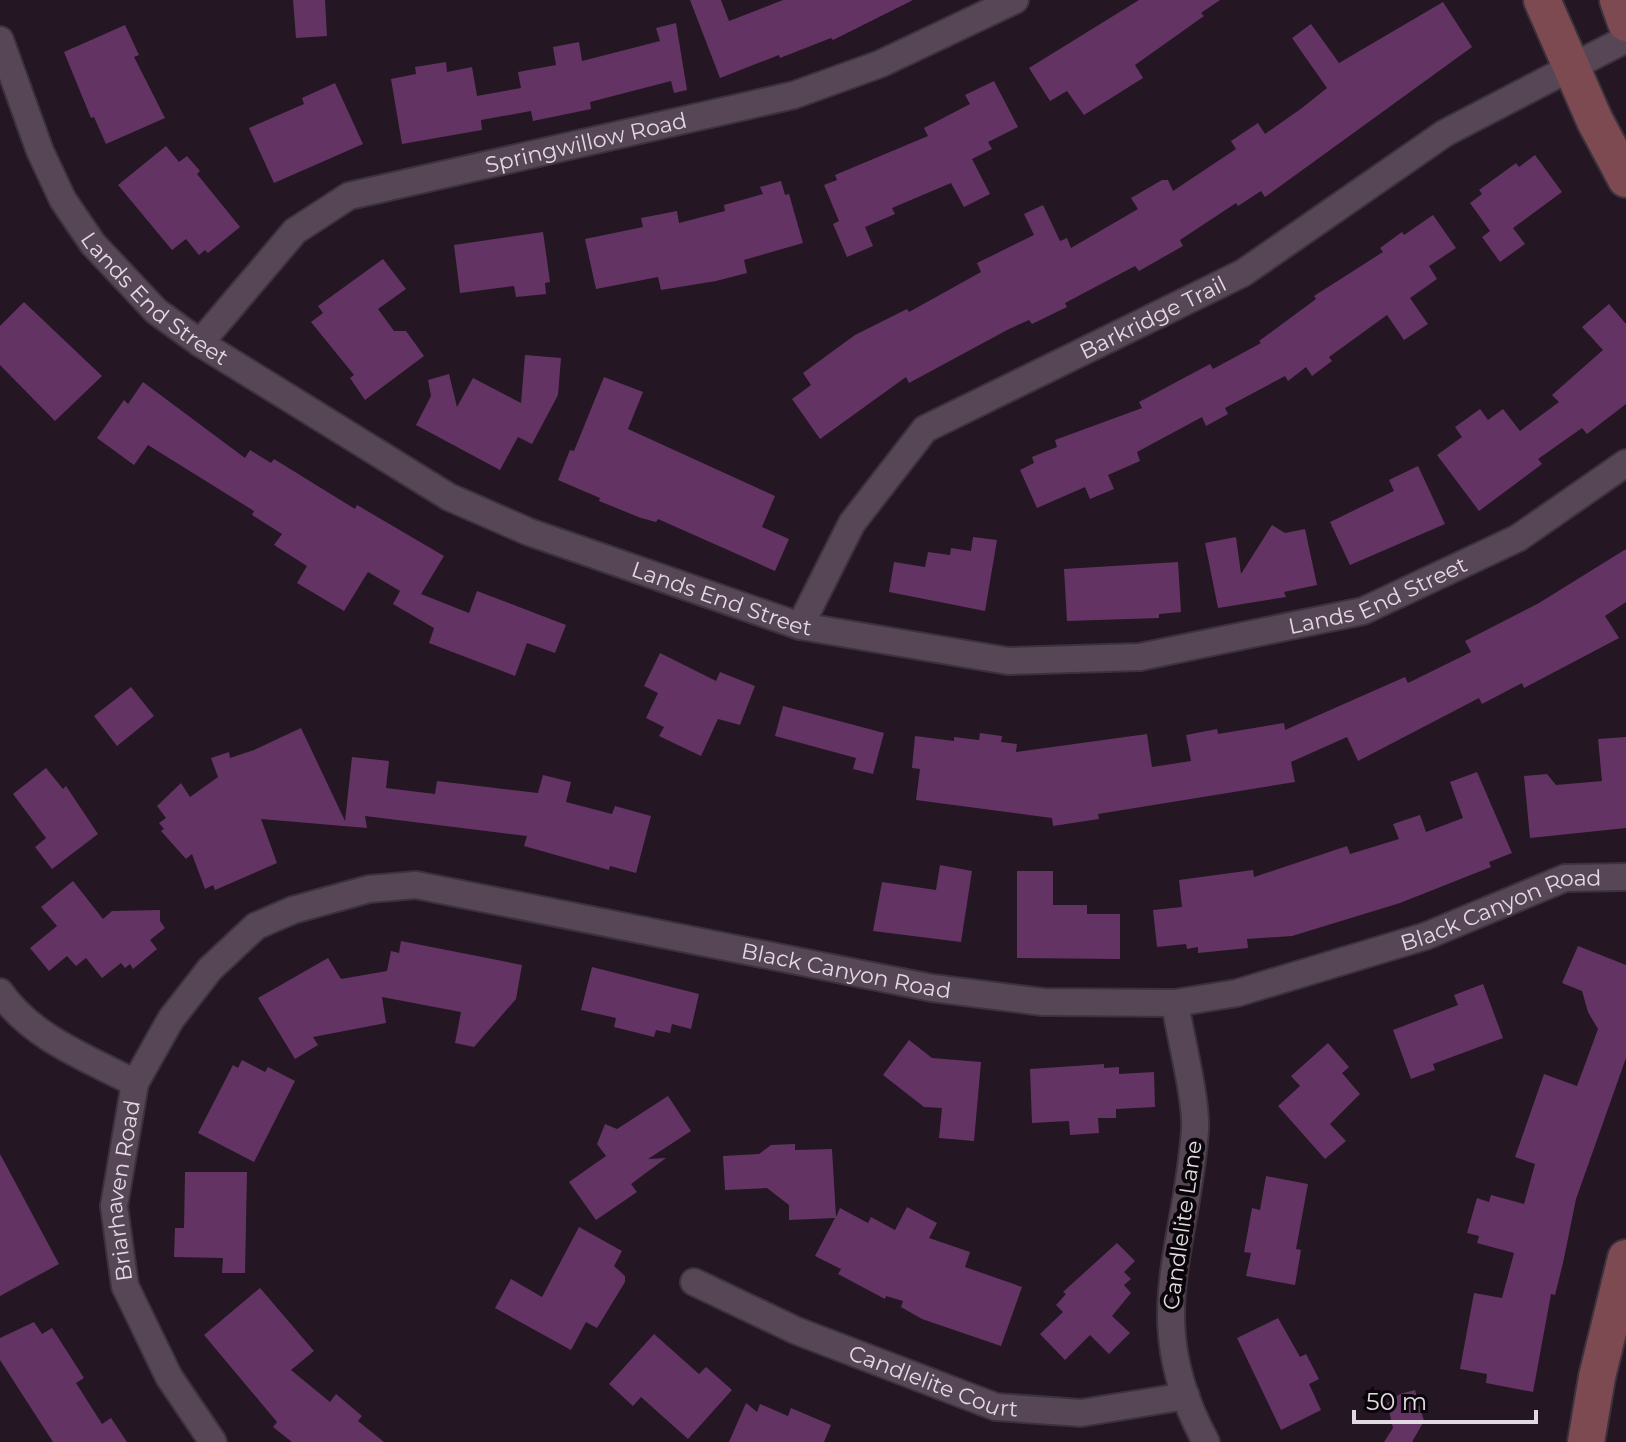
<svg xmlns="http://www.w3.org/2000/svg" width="1626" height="1442" font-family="Montserrat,sans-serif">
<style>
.building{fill:#633463}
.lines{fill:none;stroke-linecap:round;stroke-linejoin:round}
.minor-casing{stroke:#3c323c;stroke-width:30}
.secondary-casing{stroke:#3c323c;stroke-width:40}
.minor{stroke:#564656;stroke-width:26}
.secondary{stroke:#7d4a52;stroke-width:36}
.labels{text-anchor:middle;stroke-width:8;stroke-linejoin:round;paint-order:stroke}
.street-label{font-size:22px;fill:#e3d9e2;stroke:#090509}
</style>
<rect width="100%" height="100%" fill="#241623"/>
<!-- building -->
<g class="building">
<polygon points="293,0 325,0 327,36 296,38"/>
<polygon points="690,0 721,0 729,21 783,0 913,0 833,40 831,38 780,58 779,55 720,78"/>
<polygon points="1139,0 1220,0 1201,13 1204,16 1135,65 1143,78 1084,115 1067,91 1050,101 1029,68"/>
<polygon points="1443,2 1472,47 1265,197 1261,191 1238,206 1236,203 1180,240 1183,246 1139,271 1135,266 1065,303 1067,307 1032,324 1029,320 1009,329 909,383 906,377 820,439 792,399 811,385 803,373 855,335 907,309 909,312 981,272 977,263 1034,235 1024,214 1043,205 1060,241 1067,238 1071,248 1138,209 1131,198 1162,180 1168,180 1173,191 1236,149 1231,141 1258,123 1265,134 1302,108 1327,88 1292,38 1311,24 1339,63"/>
<polygon points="676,23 687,90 674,93 671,81 590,102 591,109 533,121 531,111 481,120 482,130 402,144 391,79 416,74 415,67 446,62 447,72 472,67 477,96 521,88 518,72 556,65 553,47 579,42 582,61 660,41 656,28"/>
<polygon points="125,25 139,55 134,57 165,118 106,144 94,117 91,118 64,52"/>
<polygon points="994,81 1018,127 988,142 992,149 972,159 990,194 964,207 951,183 892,208 895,214 865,227 873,246 847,257 833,224 839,221 824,185 837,180 835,175 928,136 924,128 970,104 965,95"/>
<polygon points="335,83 363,144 274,183 249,128 304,104 302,98"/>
<polygon points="166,146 179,162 187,156 200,171 197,174 240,227 208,253 205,250 199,255 186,239 172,250 118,185"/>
<polygon points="1535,155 1562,192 1513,228 1525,244 1500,262 1482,237 1490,231 1470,203 1482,194 1479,190 1516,163 1519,167"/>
<polygon points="781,181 785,195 789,194 803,243 744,260 747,273 716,281 661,290 658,277 596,289 585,239 643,227 641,218 677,211 679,223 725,211 724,205 763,194 760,187"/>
<polygon points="1433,215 1456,248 1429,266 1437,279 1410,298 1428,324 1404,340 1387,315 1329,357 1332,361 1312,376 1306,367 1288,381 1285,376 1225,408 1228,414 1206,426 1202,417 1137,452 1140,461 1108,475 1114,489 1090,499 1085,487 1037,508 1020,470 1034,463 1032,457 1057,447 1055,440 1142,408 1139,402 1210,364 1213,369 1261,343 1259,341 1316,299 1314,296 1383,252 1380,248 1402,232 1404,235"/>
<polygon points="543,232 550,282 545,283 546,294 516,297 514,286 460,293 454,245"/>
<polygon points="383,259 406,289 378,309 394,331 406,331 424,356 365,400 350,378 354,375 311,322 323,313 318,306"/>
<polygon points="24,302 102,376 55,421 0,365 0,326"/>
<polygon points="1609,304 1626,324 1626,404 1587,434 1582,428 1538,459 1542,464 1479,511 1437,455 1462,437 1455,427 1480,409 1488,420 1503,409 1520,431 1559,402 1552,395 1603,350 1582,327"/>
<polygon points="525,355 561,358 558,395 532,444 518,437 500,470 416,425 431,396 428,380 449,374 457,407 473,378 521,403"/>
<polygon points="604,377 643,392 628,429 775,496 762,527 789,539 775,571 658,519 656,522 641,518 599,501 600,498 558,480 570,450 574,451"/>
<polygon points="143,382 245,458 250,450 271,463 274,459 355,509 357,505 444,556 421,594 469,613 477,591 566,625 555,653 527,643 515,676 429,643 434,628 393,604 400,591 368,572 344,611 297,583 307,566 274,545 282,534 252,515 254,511 148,445 134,465 97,438 124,400 128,404"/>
<polygon points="1418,466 1445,524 1350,565 1330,522 1394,491 1389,480"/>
<polygon points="1272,525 1285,533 1305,529 1317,585 1284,592 1286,597 1218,608 1205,543 1236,537 1241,574"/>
<polygon points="973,537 997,540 985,611 889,592 894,562 925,567 928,552 950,555 951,548 971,551"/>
<polygon points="1626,549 1626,602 1605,616 1619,638 1524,688 1522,683 1482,704 1479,698 1358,761 1347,737 1291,762 1295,782 1098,814 1099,819 1053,826 1052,818 916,800 920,769 912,768 915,736 954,741 954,737 979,740 980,733 1002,736 1001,742 1017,744 1016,752 1147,734 1152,767 1191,761 1186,735 1217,729 1218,734 1284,723 1285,730 1405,677 1408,683 1471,652 1465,641 1539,603"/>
<polygon points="1178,562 1181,612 1159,614 1159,618 1067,621 1064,569"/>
<polygon points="660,653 716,681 720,672 755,686 740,725 718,719 701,756 659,736 664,727 646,718 658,693 644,686"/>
<polygon points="131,687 154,716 117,746 94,716"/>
<polygon points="783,706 884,733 873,774 853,769 856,758 775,736"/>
<polygon points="301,728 345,821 352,757 389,761 386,788 435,794 437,781 538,793 543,775 571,782 566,802 612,814 615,806 651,816 636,873 610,866 609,870 524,846 527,836 365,816 367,828 261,819 277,863 215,890 213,885 205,889 192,854 186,859 161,831 164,829 159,823 166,818 157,806 181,783 190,797 218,777 211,758 229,752 230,758 254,750"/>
<polygon points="1626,737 1626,828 1530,838 1524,776 1547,774 1556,785 1602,781 1598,739"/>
<polygon points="46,768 63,789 66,786 98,834 52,869 35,847 46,838 13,794"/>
<polygon points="1477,772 1512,853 1489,862 1491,867 1400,903 1292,936 1247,939 1248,948 1198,953 1198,947 1187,949 1186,944 1157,947 1153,910 1182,907 1179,880 1253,870 1254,877 1347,846 1350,854 1399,839 1393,824 1420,815 1426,832 1463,818 1450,782"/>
<polygon points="940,865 972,871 961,942 873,931 882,882 936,890"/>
<polygon points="1017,871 1053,871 1053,905 1087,905 1087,914 1120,914 1120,959 1017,958"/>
<polygon points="73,881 103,919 112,911 160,910 160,921 165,928 150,940 157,949 133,969 130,964 125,968 121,963 102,978 86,958 76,966 67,956 49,971 30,948 57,926 41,907"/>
<polygon points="401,941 522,965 516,999 474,1047 455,1043 461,1012 382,997 386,1023 313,1037 318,1045 295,1059 258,998 328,958 341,979 387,971 391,951 399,953"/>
<polygon points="1578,946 1626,965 1626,1058 1576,1199 1563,1263 1555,1295 1551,1294 1533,1392 1486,1383 1487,1374 1460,1369 1474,1293 1502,1298 1514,1253 1477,1243 1479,1236 1467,1233 1477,1198 1489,1202 1491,1195 1524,1204 1535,1164 1515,1157 1544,1074 1577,1086 1598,1029 1588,1012 1582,991 1562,983"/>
<polygon points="592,967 699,994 691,1029 672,1024 670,1033 656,1030 654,1037 614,1027 616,1018 581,1010"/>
<polygon points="1483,984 1503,1038 1433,1064 1435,1070 1411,1079 1393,1030 1458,1005 1454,995"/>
<polygon points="909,1040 932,1058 981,1062 974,1141 939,1138 942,1108 924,1107 883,1075"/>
<polygon points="1328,1043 1349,1067 1342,1073 1360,1094 1330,1124 1346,1141 1325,1159 1278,1106 1300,1086 1291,1076"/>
<polygon points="242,1060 265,1072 268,1067 295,1081 254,1162 198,1133 233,1065 238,1068"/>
<polygon points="1104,1064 1104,1068 1119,1067 1119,1074 1154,1072 1155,1107 1116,1109 1116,1118 1098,1118 1099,1133 1070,1135 1069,1121 1032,1123 1030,1069"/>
<polygon points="668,1096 691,1131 648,1159 666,1158 631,1184 637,1192 596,1220 569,1182 606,1156 597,1144 605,1124 617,1129"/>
<polygon points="795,1144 795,1150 832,1149 836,1217 840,1208 868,1223 871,1217 895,1230 907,1207 937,1223 929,1238 970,1252 965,1267 1022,1287 1001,1346 922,1319 901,1307 903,1301 886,1296 885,1299 838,1274 841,1269 815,1256 835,1218 789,1220 789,1205 767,1188 725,1190 723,1156 759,1154 771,1145"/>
<polygon points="0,1154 59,1264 0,1296"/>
<polygon points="185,1172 247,1172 245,1273 222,1273 223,1258 174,1257 175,1228 184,1228"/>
<polygon points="1266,1176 1308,1184 1296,1249 1301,1250 1295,1285 1246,1276 1251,1253 1244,1252 1252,1208 1260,1210"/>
<polygon points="579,1227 622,1251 614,1266 625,1276 625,1282 597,1328 586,1322 571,1350 495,1308 511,1279 542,1297"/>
<polygon points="1117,1243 1135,1261 1124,1272 1131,1279 1124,1285 1131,1293 1112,1316 1130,1333 1109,1354 1090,1335 1065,1360 1040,1334 1063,1312 1056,1305 1066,1294 1063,1292"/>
<polygon points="260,1288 314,1351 291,1370 330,1402 336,1394 362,1416 358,1421 384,1442 292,1442 273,1427 277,1422 204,1335"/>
<polygon points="1278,1318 1300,1357 1306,1354 1319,1379 1309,1384 1321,1410 1281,1430 1237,1338"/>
<polygon points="34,1322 42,1334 52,1328 84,1378 76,1383 102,1424 111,1418 127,1442 53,1442 0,1360 0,1338"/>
<polygon points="654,1334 699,1374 706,1367 732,1390 688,1439 641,1397 633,1406 609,1384"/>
<polygon points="1415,1390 1424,1421 1412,1442 1384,1442 1393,1428 1387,1403 1400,1394"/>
<polygon points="746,1403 757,1412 760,1404 788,1416 791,1408 831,1425 824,1442 729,1442"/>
</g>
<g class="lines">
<defs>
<g id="minor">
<path id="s1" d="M 0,40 L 40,151 L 63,200 L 93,244 L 156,311 L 200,343 L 449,497 L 529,532 L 800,626 L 1008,661 L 1140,657 L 1363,611 L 1518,538 L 1626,463"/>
<path id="s2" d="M 200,343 L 295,231 L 349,196 L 794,95 L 880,64 L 1015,0"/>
<path id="s3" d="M 800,626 L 852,523 L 925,429 L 1243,273 L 1445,133 L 1626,39"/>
<path d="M 0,992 C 32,1038 87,1058 135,1083"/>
<path d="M 1175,1003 C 1180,1035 1197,1101 1195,1130 C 1186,1254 1140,1320 1206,1442"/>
<path id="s4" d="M 694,1282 L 797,1331 L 996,1407 L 1081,1413 L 1186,1396"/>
<path id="s5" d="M 213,1442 L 169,1377 L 125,1286 L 114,1206 L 135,1083 L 171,1019 L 210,969 L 256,926 L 293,910 L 369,889 L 416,885 L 932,988 L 1043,1002 L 1175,1003 L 1237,993 L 1426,936 L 1565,878 L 1626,877"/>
</g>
<g id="secondary">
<polyline points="1542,0 1595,121 1626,179"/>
<polyline points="1618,0 1626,23"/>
<polyline points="1586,1442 1597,1377 1626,1258"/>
</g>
</defs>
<!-- minor casing -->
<use href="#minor" class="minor-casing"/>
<!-- secondary casing -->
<use href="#secondary" class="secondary-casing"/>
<!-- minor -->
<use href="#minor" class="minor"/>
<!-- secondary -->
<use href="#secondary" class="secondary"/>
</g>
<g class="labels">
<!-- street labels -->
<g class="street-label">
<text dy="8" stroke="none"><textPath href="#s2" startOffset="454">Springwillow Road</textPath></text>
<text dy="8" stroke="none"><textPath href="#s1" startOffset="308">Lands End Street</textPath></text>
<text dy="8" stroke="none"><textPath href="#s3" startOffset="488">Barkridge Trail</textPath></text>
<text dy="8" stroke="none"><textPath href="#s1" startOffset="1628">Lands End Street</textPath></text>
<text dy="8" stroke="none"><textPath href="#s1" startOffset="956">Lands End Street</textPath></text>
<text dy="8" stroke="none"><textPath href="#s5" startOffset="1862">Black Canyon Road</textPath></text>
<text dy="8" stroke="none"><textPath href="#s5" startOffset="1190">Black Canyon Road</textPath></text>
<text dy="8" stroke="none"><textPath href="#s5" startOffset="276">Briarhaven Road</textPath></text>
<text transform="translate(1182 1225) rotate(-82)" y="8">Candlelite Lane</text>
<text dy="8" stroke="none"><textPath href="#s4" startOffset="260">Candlelite Court</textPath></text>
</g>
</g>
<!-- scale -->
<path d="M1354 1410v12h182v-12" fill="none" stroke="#e3d9e2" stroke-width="4"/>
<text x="1366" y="1410" font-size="24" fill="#e3d9e2" stroke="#090509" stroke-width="6" paint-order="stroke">50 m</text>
</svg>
